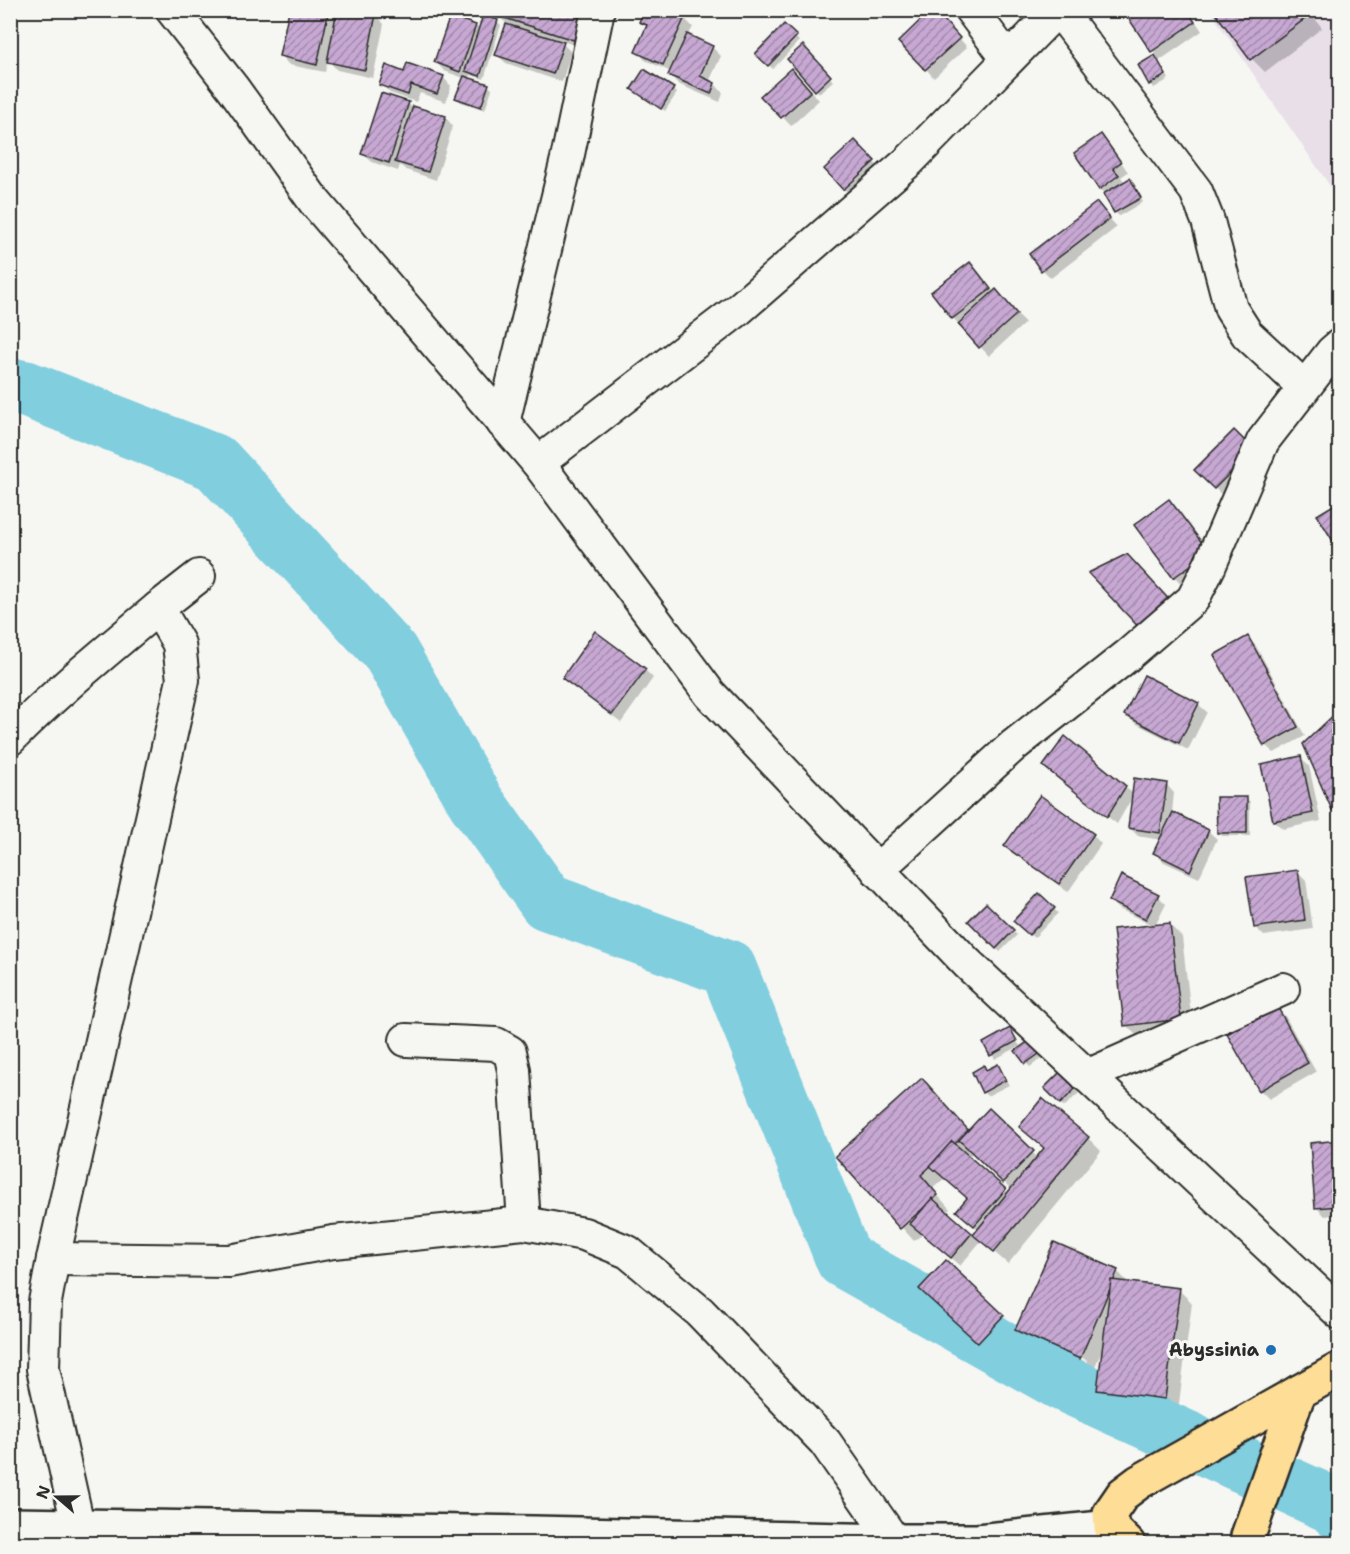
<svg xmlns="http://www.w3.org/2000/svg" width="1350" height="1554" font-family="'Shantell Sans',sans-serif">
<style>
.built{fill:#e8dfe9}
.shadow{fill:#0003;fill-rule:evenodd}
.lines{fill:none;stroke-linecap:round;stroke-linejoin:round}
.river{stroke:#80cede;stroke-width:57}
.building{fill:url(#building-hatch);stroke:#2b2b2b;stroke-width:1.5}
.street-casing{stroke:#2b2b2b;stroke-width:36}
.secondary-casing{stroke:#2b2b2b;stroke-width:38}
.primary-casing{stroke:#2b2b2b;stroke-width:38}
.street{stroke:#f6f6f2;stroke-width:32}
.secondary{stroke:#f6f6f2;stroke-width:33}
.primary{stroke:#fede96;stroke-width:33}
.poi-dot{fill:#1f6fb2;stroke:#f6f6f2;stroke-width:2}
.labels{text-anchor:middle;stroke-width:6;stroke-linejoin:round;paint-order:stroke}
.poi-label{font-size:18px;font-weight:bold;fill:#2b2b2b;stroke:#f6f6f2;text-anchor:end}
</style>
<defs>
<pattern id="building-hatch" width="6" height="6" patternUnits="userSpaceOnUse" patternTransform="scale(1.5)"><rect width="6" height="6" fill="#c7a8d3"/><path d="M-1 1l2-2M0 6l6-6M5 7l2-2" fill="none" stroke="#a289ab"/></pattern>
</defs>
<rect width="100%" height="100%" fill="#f6f6f2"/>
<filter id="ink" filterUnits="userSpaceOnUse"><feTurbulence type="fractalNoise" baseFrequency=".0167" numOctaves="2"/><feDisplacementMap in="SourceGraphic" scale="12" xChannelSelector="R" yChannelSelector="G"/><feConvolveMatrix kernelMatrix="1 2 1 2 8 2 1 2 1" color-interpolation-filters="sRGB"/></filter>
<g filter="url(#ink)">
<!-- built -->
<polygon class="built" points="1210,11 1339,11 1339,199"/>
<!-- shadow -->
<g class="shadow">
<polygon points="291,10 335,10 338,13 376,15 384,24 373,78 337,70 328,60 325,72 289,65 281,56"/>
<polygon points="598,10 594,51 559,40 571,52 562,82 506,63 497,55 507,24 497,15"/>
<polygon points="677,10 697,10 694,19"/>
<polygon points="1188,10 1202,31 1159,61 1169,79 1154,88 1150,84 1140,66 1157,56 1153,51 1125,11"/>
<polygon points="1215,10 1309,10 1322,28 1265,72 1252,59"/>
<polygon points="451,18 476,26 480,30 497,22 501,25 484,79 471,75 469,79 488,86 492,89 485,110 461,102 457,98 464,78 444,71 436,62"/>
<polygon points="684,18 693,27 688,36 712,47 721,56 709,82 715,84 723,93 720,102 678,84 670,75 671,72 645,60 637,51 648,28 640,21"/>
<polygon points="942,19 967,47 934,78 926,69"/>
<polygon points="784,26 799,41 773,69 757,54"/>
<polygon points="802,47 833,81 819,93 789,59"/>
<polygon points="405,74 443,77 451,86 446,102 420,93 416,102 390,93 381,84"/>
<polygon points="799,78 819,100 791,126 763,96"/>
<polygon points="633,89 673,89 677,93 665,111"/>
<polygon points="408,103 413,109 445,117 453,126 436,180 406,170 400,165 398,171 372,162 363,154"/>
<polygon points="1101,136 1109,144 1128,172 1121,177 1125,183 1133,184 1143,202 1119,216 1115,212 1106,194 1100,189"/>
<polygon points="864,151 882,171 853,198 826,169"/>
<polygon points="1097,204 1117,227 1051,278 1043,270"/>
<polygon points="970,264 979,272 994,293 1004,300 1025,323 989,356 953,318"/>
<polygon points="1262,461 1224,497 1196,470"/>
<polygon points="1169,501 1178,509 1216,561 1183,586 1175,577 1136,525"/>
<polygon points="1340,503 1340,544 1338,544 1334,541 1319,515"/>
<polygon points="1248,638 1256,646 1305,736 1274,753 1265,745"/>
<polygon points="645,670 653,678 621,723 572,686 563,678"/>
<polygon points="1198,704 1207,712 1188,750 1135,723 1126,715"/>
<polygon points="1340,711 1340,815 1333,809"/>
<polygon points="1300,758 1309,766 1321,821 1283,829 1274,821"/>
<polygon points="1053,774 1125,787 1134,795 1166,784 1174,793 1172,813 1208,831 1217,839 1199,878 1164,862 1155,853 1161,840 1138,836 1129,827 1133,796 1117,824"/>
<polygon points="1246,798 1250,802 1250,836 1222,836 1218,832"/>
<polygon points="1093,835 1101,844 1068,892 1015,854 1006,846"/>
<polygon points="1297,871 1306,880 1313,929 1264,936 1255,927"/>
<polygon points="1039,895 1058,913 1034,938 1015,921"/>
<polygon points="1158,896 1166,904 1155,926 1169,924 1182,937 1193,1032 1139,1038 1126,1025 1154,926 1119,909 1111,901"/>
<polygon points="986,905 1017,935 1000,952 970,921"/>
<polygon points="1277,1008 1285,1016 1316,1072 1269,1099 1260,1090"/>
<polygon points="1009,1030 1020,1046 995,1059 985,1043"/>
<polygon points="1037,1043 1046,1055 1030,1067 1026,1063"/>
<polygon points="997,1066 1001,1070 1009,1085 987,1096 983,1092 983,1067 987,1071"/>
<polygon points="1060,1074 1079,1093 1064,1107 1046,1088"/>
<path d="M 1042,1100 L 1088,1138 L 1101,1151 L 1008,1264 L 981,1241 L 960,1266 L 923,1234 L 914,1241 L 837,1156 L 969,1131 L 989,1110 L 1038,1158 L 1045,1149 L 1021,1127 ZM 973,1152 L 1012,1190 L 1009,1194 L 968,1157 ZM 945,1178 L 968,1199 L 966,1219 L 979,1230 L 974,1237 L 946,1213 L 950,1209 L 932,1189 Z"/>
<polygon points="1340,1142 1340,1214 1325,1216 1316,1207"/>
<polygon points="946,1262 1012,1324 987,1351 930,1297"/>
<path d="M 1117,1271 L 1130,1284 L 1179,1290 L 1192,1303 L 1178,1411 L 1112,1403 L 1098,1390 L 1103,1348 L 1093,1371 L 1030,1343 L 1017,1330 ZM 1031,1335 L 1087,1360 L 1086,1363 L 1031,1338 Z"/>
</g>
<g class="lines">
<!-- river -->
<polyline class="river" points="10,386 26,389 216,463 390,652 476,802 547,902 728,968 844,1260 1061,1382 1332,1505 1340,1513"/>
</g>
<!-- building -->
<g class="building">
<polygon points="289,10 329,10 317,65 279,56"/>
<polygon points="337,10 361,10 376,14 365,70 327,62"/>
<polygon points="497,10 596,10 586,44 495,15"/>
<polygon points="644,10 672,10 685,17 663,65 635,52 647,25 639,22"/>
<polygon points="931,10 935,10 960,38 925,70 898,42"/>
<polygon points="1123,10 1187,10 1195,22 1151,52"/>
<polygon points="1213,10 1307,10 1310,15 1250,60"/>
<polygon points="483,15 498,20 480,76 465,71"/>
<polygon points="450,16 476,25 460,72 434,62"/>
<polygon points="506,24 564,42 553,74 495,55"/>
<polygon points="784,24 797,36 768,66 755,54"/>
<polygon points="687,34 713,46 700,76 715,83 711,94 668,75"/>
<polygon points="803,45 831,76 815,91 787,59"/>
<polygon points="1155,55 1166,75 1149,85 1138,65"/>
<polygon points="407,63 444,76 437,94 411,85 408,95 379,85 386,65 404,72"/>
<polygon points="791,68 811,91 781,118 760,96"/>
<polygon points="644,69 674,88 661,109 631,89"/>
<polygon points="464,76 489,84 481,107 455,98"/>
<polygon points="381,93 409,102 389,163 361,154"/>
<polygon points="413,106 446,116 428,172 395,162"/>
<polygon points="1101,134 1121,162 1113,168 1119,175 1099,190 1074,153"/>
<polygon points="855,140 875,161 843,190 824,169"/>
<polygon points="1130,178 1141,198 1114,213 1103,194"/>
<polygon points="1097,202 1110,218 1041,271 1029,254"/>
<polygon points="970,262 991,289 952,319 931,292"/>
<polygon points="996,289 1017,314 979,348 958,324"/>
<polygon points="1234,430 1257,453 1251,452 1214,489 1194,470"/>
<polygon points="1169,499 1209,552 1173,578 1134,525"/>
<polygon points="1340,501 1340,538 1333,541 1317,515"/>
<polygon points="1127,554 1175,606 1145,634 1088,573"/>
<polygon points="595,631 646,669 612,715 562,678"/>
<polygon points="1248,636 1298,727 1264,746 1214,655"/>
<polygon points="1144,675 1199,703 1179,743 1124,715"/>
<polygon points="1340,709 1340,806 1332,810 1303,744"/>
<polygon points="1065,736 1126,786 1107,817 1043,766"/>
<polygon points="1301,756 1313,813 1273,821 1261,765"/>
<polygon points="1134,778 1167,783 1160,833 1128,828"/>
<polygon points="1040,795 1094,834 1059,884 1004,846"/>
<polygon points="1216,797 1247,797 1247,833 1217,833"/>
<polygon points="1173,812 1209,830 1190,871 1153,853"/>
<polygon points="1298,870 1305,920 1254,928 1246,877"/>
<polygon points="1121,875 1159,894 1146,919 1109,901"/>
<polygon points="1039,893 1055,908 1029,935 1013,921"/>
<polygon points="986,903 1014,930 996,949 968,921"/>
<polygon points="1170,923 1181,1019 1124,1026 1113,929"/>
<polygon points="1277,1006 1308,1063 1259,1091 1227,1034"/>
<polygon points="1010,1028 1017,1041 990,1056 983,1043"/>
<polygon points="1033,1038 1043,1051 1025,1064 1015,1051"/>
<polygon points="998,1064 1006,1080 982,1093 972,1072 984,1065 986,1070"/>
<polygon points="1060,1072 1076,1088 1060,1104 1044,1088"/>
<polygon points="922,1078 969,1131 921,1175 938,1195 900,1229 835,1156"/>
<polygon points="1042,1098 1089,1137 994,1252 973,1235 1044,1148 1019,1127"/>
<polygon points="989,1108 1034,1151 1003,1183 959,1140"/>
<polygon points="1340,1140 1340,1206 1315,1208 1310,1143"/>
<polygon points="952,1141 1006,1189 974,1226 956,1211 967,1198 930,1166"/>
<polygon points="932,1198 972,1233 951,1258 910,1224"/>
<polygon points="1054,1242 1118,1270 1080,1359 1015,1330"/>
<polygon points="946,1260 1004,1315 978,1343 919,1289"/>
<polygon points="1111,1280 1180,1288 1165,1399 1097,1390"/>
</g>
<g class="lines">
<defs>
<g id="street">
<polyline points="172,10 233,88 314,201 538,463 710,694 967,963 1340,1313"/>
<polyline points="971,10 1008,59"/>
<polyline points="1059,10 1196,191 1208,221 1231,309 1247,334 1304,387"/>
<polyline points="503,423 567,159 598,10"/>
<polyline points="538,463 739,309 909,161 1057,10"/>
<path d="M 10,739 C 56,692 108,650 158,608"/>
<polyline points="877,870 1013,746 1127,656 1193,599 1210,565 1263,441 1332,352 1340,345"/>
<polyline points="406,1040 496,1044 510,1052 514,1070 524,1223"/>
<polyline points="1087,1076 1283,989"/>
<polyline points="53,1259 229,1261 333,1242 524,1223 584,1234 628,1252 700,1312 825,1442 894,1541"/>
<polyline points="78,1525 43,1369 45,1302 53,1259 183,680 179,644 158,608 199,576"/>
</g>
<polyline id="secondary" points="10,1525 534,1533 894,1541 977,1541 1111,1527"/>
<g id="primary">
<polyline points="1128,1544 1111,1527 1110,1513 1123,1494 1139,1482 1340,1369"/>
<polyline points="1248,1544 1248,1536 1299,1392"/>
</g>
</defs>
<!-- street casing -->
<use href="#street" class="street-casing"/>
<!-- secondary casing -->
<use href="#secondary" class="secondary-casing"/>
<!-- primary casing -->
<use href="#primary" class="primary-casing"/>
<!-- street -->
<use href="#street" class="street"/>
<!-- secondary -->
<use href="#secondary" class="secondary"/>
<!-- primary -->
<use href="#primary" class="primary"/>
</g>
</g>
<!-- markers -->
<circle class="poi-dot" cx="1271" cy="1350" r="6"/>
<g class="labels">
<!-- poi labels -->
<g class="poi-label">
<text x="1259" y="1356">Abyssinia</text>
</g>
</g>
<!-- margin -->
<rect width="1350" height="1554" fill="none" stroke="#f6f6f2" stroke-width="36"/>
<rect x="18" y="18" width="1314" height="1518" fill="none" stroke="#2b2b2b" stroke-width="2" filter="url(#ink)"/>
<!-- north arrow -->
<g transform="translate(57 1497) rotate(290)" stroke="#f6f6f2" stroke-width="4.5" paint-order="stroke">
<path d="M0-4.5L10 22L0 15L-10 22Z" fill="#2b2b2b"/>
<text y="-9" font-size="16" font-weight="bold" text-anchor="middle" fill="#2b2b2b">N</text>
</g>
</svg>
